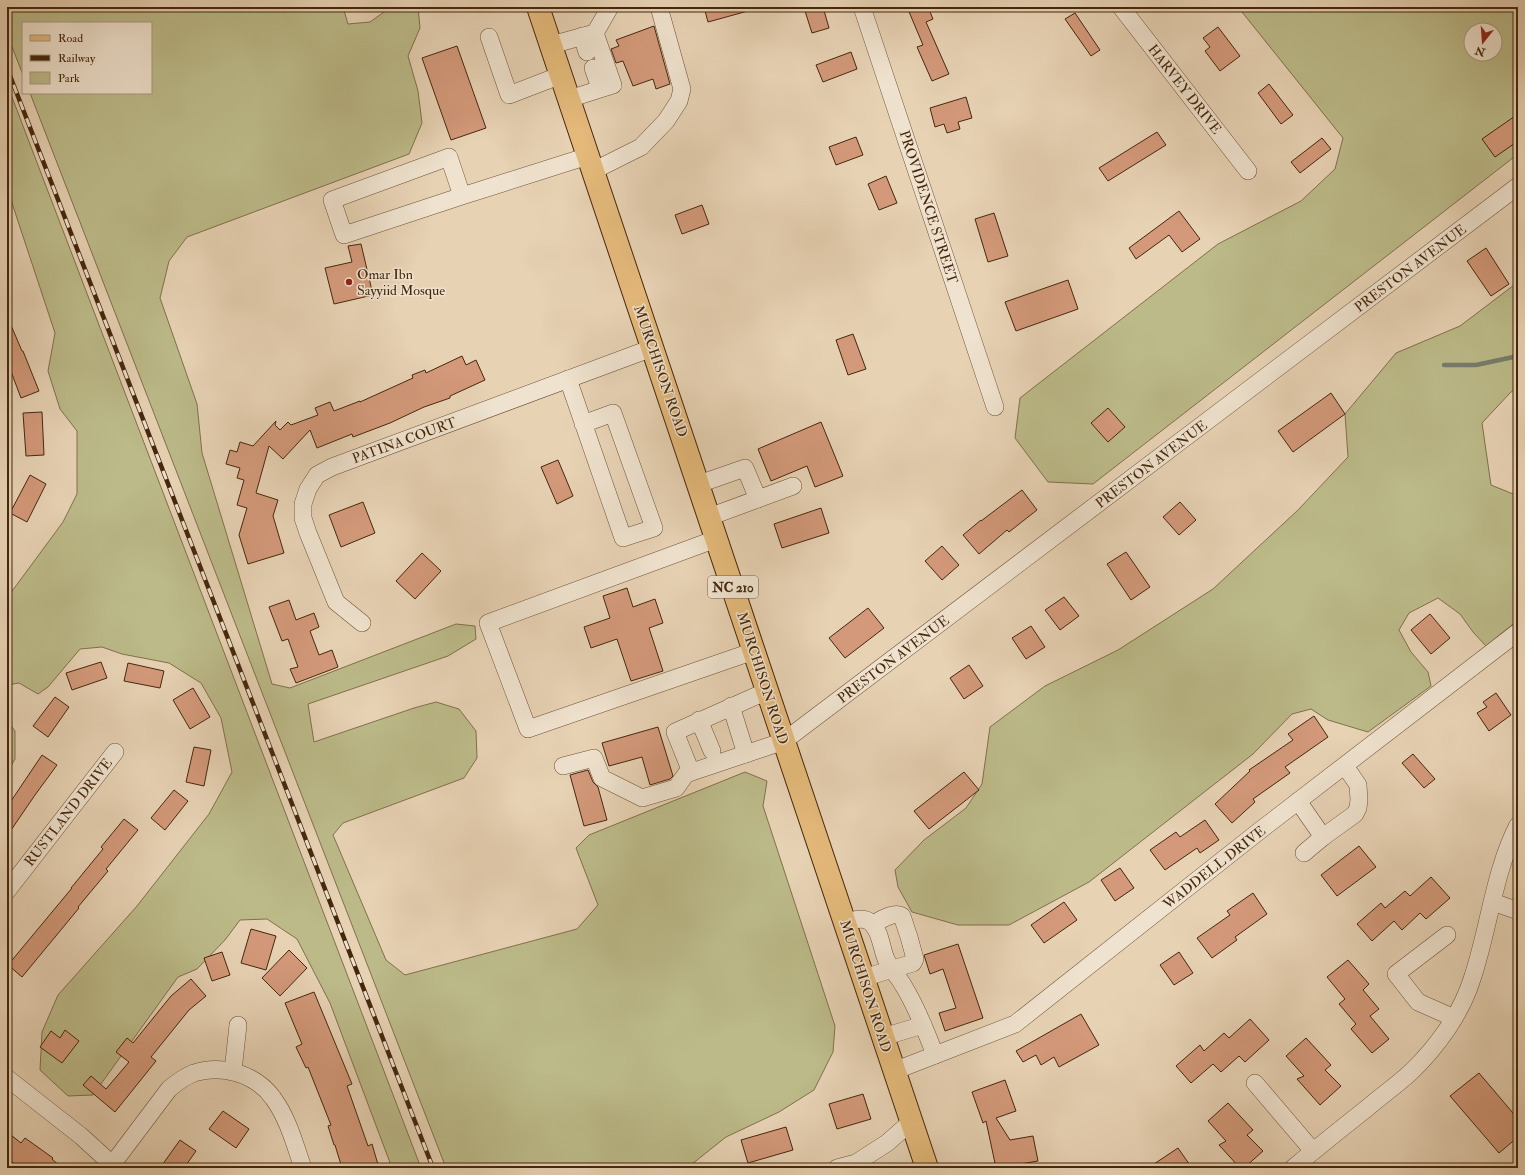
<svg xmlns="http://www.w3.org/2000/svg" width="1525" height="1175" font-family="'IM FELL Double Pica',serif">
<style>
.green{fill:#bcba89;stroke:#80704a;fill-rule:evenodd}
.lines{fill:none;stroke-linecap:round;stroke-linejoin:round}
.stream{stroke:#767e6d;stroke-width:4.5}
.building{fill:#d3997a;stroke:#45270c}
.minor-casing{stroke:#6e5236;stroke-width:18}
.major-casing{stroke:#45270c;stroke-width:24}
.minor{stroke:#efe2ce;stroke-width:17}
.major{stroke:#e4b97a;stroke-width:22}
.rail-casing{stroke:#45270c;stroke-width:4.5}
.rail{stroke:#efe2ce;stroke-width:3;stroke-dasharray:9;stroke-linecap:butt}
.poi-dot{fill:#8f2418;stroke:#efe2ce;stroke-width:1.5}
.labels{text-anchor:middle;stroke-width:3;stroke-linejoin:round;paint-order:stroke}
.shield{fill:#efe2ce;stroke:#785f46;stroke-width:1}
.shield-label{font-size:13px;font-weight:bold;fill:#45270c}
.street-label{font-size:14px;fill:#45270c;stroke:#efe2ce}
.poi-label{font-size:14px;fill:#45270c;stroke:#efe2ce;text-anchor:start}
</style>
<rect width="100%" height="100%" fill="#e7d2b4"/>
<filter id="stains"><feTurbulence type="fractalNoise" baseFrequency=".005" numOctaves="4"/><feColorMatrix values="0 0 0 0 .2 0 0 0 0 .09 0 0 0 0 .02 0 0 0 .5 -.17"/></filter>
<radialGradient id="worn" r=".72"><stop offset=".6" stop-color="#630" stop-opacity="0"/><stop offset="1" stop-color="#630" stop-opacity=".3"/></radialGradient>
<!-- green -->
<g class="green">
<polygon points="7,7 343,7 348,24 370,22 391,7 418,7 420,28 408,56 418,91 422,123 409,154 187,237 169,261 160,298 197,404 202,453 272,684 290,688 456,624 475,626 476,639 448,656 308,704 314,742 414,708 436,702 459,709 476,731 477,758 464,778 343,823 333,835 386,960 405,975 577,929 598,905 576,848 589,835 745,772 767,781 763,806 835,1026 833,1052 814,1090 779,1112 726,1137 687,1168 446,1168 30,93 151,93 151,23 23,23 23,75 7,34"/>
<path d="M 1238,7 L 1518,7 L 1518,154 L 1093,484 L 1048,482 L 1015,438 L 1020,398 L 1218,244 L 1301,201 L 1335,169 L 1343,138 ZM 1471,30 L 1495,30 L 1495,54 L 1471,54 Z"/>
<polygon points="7,84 421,1168 392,1168 330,1003 297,939 267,919 240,920 225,940 197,969 178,977 93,1095 68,1096 40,1070 42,1032 58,995 137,906 209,814 232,772 221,718 201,683 169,663 122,654 102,647 80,649 48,687 38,694 19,683 7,685 7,598 63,522 77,494 77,431 60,409 48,371 55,333 11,200 7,184"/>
<polygon points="1518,282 1518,386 1510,393 1482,423 1491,485 1518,496 1518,620 1486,646 1473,632 1460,614 1438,598 1409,613 1399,630 1411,652 1428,672 1431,686 1368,732 1328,720 1311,709 1292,714 1253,754 1089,882 1009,925 958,925 912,912 898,887 895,870 924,840 966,808 982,784 990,727 1045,686 1118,650 1213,589 1298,510 1348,457 1345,414 1396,353 1460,326"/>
<polygon points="7,720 15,731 15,759 7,773"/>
</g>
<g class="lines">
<!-- stream -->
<polyline class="stream" points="1444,365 1476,365 1518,356"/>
</g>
<!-- building -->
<g class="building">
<polygon points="704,7 748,7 748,11 708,22"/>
<polygon points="823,7 829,28 812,33 805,11"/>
<polygon points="907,7 928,7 933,19 926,22 949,74 932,81 917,47 923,45"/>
<polygon points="1075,13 1100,50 1091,56 1065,19"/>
<polygon points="654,26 670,84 656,89 653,79 633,86 623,61 616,63 611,49 619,46 616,40"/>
<polygon points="1218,27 1240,56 1220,71 1205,51 1210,47 1203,38"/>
<polygon points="457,46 486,128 451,140 422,58"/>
<polygon points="851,52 857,69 823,82 816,65"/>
<polygon points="1269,84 1293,115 1281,124 1258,93"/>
<polygon points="966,97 972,118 958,122 960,129 947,133 944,124 935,127 930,108"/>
<polygon points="1518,114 1518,141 1495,157 1482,139"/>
<polygon points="1157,132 1166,145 1108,181 1099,168"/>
<polygon points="856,137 863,155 836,165 829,147"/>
<polygon points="1322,138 1331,149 1300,173 1291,162"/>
<polygon points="886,176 897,203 879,210 868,184"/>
<polygon points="702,205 709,224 682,234 675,215"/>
<polygon points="1179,211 1200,239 1182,252 1169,235 1136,259 1129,248"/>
<polygon points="994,213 1008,256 988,262 975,219"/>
<polygon points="361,244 373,295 334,304 325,268 352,262 348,246"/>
<polygon points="1486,248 1509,284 1491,296 1467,261"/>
<polygon points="1068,280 1078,309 1016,331 1005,302"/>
<polygon points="7,316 22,351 23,351 39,391 21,398 7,361"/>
<polygon points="853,334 866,369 848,375 836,340"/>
<polygon points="462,356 466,365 476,360 485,380 450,396 450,398 424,407 390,423 353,437 352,434 317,448 310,430 283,459 269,446 256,493 278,500 273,516 284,553 248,564 239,535 247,508 237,505 244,480 237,478 240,468 226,464 230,450 237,452 240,442 253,446 276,421 275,425 280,430 288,422 291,425 318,415 315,408 330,402 334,411 360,401 360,402 413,378 412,375 425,370 426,373"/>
<polygon points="1331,393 1345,414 1293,452 1278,431"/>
<polygon points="1108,408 1125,427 1108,442 1091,423"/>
<polygon points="42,412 44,455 26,456 23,413"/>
<polygon points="821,422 843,476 815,487 807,466 771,481 758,449"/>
<polygon points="558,460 573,496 557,504 541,467"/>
<polygon points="30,475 46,484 27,522 10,513"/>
<polygon points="1022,490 1037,510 1009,532 1007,530 979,554 963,535 981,520 981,521"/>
<polygon points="363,502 375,533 341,547 329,515"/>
<polygon points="1180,502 1196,520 1179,535 1163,517"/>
<polygon points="821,508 829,533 782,548 774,524"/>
<polygon points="942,546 959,565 942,580 925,561"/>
<polygon points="1126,552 1150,587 1131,600 1107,564"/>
<polygon points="422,553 441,571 415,599 396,581"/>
<polygon points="627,588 633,607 655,599 663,623 649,628 663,671 631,681 617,639 591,648 584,627 610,618 603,596"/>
<polygon points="1064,597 1079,616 1060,630 1045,610"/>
<polygon points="289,600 296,620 314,613 319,627 310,631 319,655 332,650 338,667 296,683 290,669 298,667 288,639 282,641 269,607"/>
<polygon points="868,608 884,628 845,658 829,638"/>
<polygon points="1430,614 1450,638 1431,654 1411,630"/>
<polygon points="1031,626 1045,647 1026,659 1012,638"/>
<polygon points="101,662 107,678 72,690 66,673"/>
<polygon points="128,663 164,671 160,688 124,681"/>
<polygon points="969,665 983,686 964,699 950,678"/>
<polygon points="193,688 210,717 190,729 173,700"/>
<polygon points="1496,693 1511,715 1489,731 1477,713 1487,707 1483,702"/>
<polygon points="55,697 69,707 48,737 33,726"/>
<polygon points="1314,716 1328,737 1285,767 1290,773 1253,799 1255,802 1232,823 1215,804 1250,771 1249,770 1293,740 1288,734"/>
<polygon points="658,727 673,776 670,779 650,785 642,757 609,766 602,743"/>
<polygon points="194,747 211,750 204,786 186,782"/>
<polygon points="1413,754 1435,779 1424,788 1402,763"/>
<polygon points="42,755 57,765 35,795 7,836 7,807"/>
<polygon points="588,770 593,782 598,787 607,820 584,826 570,775"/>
<polygon points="964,772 979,790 929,829 914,811"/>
<polygon points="174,790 188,801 165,830 151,818"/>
<polygon points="124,819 138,830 106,869 108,871 78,907 79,908 22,977 8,965 72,888 71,888 103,849 101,847"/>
<polygon points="1205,820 1219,840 1200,853 1197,848 1165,870 1150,850 1176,832 1180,837"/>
<polygon points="1359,846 1376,867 1337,896 1321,875"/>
<polygon points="1120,868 1134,888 1115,901 1101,880"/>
<polygon points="1431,877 1450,898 1426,919 1420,913 1402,930 1394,921 1372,941 1357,924 1381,903 1385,908 1405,891 1410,896"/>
<polygon points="1253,893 1267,914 1235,937 1237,940 1212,958 1197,938 1230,915 1227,911"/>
<polygon points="1064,902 1077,920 1044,943 1031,925"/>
<polygon points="251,929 276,936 266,970 241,963"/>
<polygon points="958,944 983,1018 945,1031 939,1013 956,1008 943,969 930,974 924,955"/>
<polygon points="289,950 307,968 280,996 262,978"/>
<polygon points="222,952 230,975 212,981 204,958"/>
<polygon points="1179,952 1193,973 1174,985 1160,965"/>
<polygon points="1348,960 1369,984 1363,990 1379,1009 1370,1016 1389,1039 1372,1053 1351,1029 1356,1024 1339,1004 1345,999 1327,977"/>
<polygon points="191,979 206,996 189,1010 151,1057 156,1061 115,1112 83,1085 91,1076 106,1089 129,1062 116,1052 127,1038 133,1043 171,996"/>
<polygon points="314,992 352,1084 347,1086 368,1146 372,1144 379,1168 342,1168 335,1145 334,1145 328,1126 331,1125 308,1067 306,1068 296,1047 302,1044 285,1003"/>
<polygon points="1081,1014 1099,1045 1059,1067 1054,1057 1041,1065 1036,1055 1023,1062 1016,1051"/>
<polygon points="1250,1019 1269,1040 1245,1062 1239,1056 1221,1072 1213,1064 1191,1083 1176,1066 1200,1045 1204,1051 1224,1033 1229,1038"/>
<polygon points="65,1030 79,1041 62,1063 40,1047 51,1031 60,1038"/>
<polygon points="1306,1038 1331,1065 1325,1070 1341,1086 1320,1105 1297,1079 1304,1076 1286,1056"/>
<polygon points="1479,1073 1518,1119 1518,1137 1499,1153 1450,1096"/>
<polygon points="1005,1080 1016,1111 996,1118 1010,1140 1033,1136 1038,1161 996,1168 986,1121 983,1123 972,1092"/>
<polygon points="863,1094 871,1119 837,1129 829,1104"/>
<polygon points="1228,1103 1253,1130 1247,1135 1263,1151 1244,1168 1240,1168 1219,1145 1226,1141 1208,1121"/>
<polygon points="223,1111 249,1129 236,1148 209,1129"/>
<polygon points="786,1127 793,1150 748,1163 741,1140"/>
<polygon points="7,1132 21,1143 25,1138 53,1158 52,1159 62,1168 20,1168 7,1158"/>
<polygon points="180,1140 196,1151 184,1168 160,1168"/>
<polygon points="1178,1148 1192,1168 1148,1168"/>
</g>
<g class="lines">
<defs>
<g id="minor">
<polyline points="862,7 995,407"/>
<polyline points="1121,7 1248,171"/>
<polyline points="595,33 610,7"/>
<polyline points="582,36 587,52"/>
<polyline points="489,37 509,95 561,75"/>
<polyline points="551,45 595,33 613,85 569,99"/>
<polyline points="593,68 600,88"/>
<polyline points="593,171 641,147 666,121 679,101 682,89 659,7"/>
<polyline points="462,196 449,157 332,200 344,235 462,196 588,156"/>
<polyline points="568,379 623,538 654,528 613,413 583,424"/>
<polyline points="699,484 745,468 758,499"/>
<polyline points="709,517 793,486"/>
<polyline points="716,539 488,623 528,729 754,651"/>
<polyline points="362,623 336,602 308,533 303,518 303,504 308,489 317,475 332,467 652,348"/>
<polyline points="731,706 746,754"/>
<polyline points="699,720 712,751"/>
<polyline points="563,766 594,758 602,778 642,798 676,788 686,774 784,741 1518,186"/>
<polyline points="691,772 675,732 767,691"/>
<polyline points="1298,801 1323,837 1355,814 1358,808 1359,800 1358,785 1345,766"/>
<polyline points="1304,853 1323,837"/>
<polyline points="7,891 115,752"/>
<polyline points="1493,902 1518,911"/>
<path d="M 845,923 C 853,920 864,916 871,923 C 881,931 881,948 886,959 C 890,969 898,976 903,985 C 916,1006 926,1031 935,1055"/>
<polyline points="1447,935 1396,974 1418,1002 1454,1018"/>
<path d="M 863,978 L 913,963 L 915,959 L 909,937 L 902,916 C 894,911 881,920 873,924"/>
<polyline points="883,1037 923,1025"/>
<polyline points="233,1071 238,1025"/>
<polyline points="894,1071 1015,1024 1258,832 1518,632"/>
<polyline points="7,1078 81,1136 104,1157 112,1168"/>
<polyline points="1255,1083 1313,1151"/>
<path d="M 111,1166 L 169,1089 C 176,1083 184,1077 194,1073 C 222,1064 256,1074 273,1098 C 288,1118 295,1145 303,1168"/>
<polyline points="837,1168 856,1163 887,1143 911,1122"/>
<path d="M 1293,1168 C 1317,1148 1342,1128 1366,1109 C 1381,1096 1397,1085 1411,1072 C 1437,1047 1461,1014 1472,979 C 1489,929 1494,871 1518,825"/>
</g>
<polyline id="major" points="538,7 927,1168"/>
</defs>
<!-- minor casing -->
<use href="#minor" class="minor-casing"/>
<!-- major casing -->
<use href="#major" class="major-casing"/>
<!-- minor -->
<use href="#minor" class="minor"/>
<!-- major -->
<use href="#major" class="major"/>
<defs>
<polyline id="rail" points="7,68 433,1168"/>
</defs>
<!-- rail casing -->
<use href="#rail" class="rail-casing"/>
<!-- rail -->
<use href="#rail" class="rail"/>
</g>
<!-- markers -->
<circle class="poi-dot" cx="349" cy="282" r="4"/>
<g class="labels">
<!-- shield labels -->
<rect class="shield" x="708" y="576" width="50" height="22" rx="3"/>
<g class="shield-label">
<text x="733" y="592">NC 210</text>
</g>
<!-- street labels -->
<g class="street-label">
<text transform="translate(1185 89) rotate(52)" y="5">HARVEY DRIVE</text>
<text transform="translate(929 207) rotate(72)" y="5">PROVIDENCE STREET</text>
<text transform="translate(1410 268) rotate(-37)" y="5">PRESTON AVENUE</text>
<text transform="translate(661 371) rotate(71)" y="5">MURCHISON ROAD</text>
<text transform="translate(404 440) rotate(-20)" y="5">PATINA COURT</text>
<text transform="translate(1151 464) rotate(-37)" y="5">PRESTON AVENUE</text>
<text transform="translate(893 659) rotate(-37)" y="5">PRESTON AVENUE</text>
<text transform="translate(763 678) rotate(72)" y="5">MURCHISON ROAD</text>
<text transform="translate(68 812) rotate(-52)" y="5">RUSTLAND DRIVE</text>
<text transform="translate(1214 867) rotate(-38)" y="5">WADDELL DRIVE</text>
<text transform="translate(866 986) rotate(72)" y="5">MURCHISON ROAD</text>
</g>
<!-- poi labels -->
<g class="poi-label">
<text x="357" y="279">Omar Ibn<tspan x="357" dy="16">Sayyiid Mosque</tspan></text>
</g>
</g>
<!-- margin -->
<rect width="1525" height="1175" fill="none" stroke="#e7d2b4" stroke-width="24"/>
<rect x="8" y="8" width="1509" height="1159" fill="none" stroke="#45270c" stroke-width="2"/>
<rect x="12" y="12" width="1501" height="1151" fill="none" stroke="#45270c"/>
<!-- legend -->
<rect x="22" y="22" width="130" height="72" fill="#efe2ce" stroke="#ab9780"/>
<rect x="30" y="35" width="20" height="6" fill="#e4b97a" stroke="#ab9780"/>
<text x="58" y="42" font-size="12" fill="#45270c">Road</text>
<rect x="30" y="55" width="20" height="6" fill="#45270c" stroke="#ab9780"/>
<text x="58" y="62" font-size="12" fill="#45270c">Railway</text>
<rect x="30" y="72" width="20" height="12" fill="#bcba89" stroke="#ab9780"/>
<text x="58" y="82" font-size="12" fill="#45270c">Park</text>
<!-- north arrow -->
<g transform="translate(1483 42) rotate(197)"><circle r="19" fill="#efe2ce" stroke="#ab9780"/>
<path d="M0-3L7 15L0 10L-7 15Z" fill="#8f2418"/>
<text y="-6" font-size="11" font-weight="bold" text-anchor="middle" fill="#45270c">N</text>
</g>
<rect width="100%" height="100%" filter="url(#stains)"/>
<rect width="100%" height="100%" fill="url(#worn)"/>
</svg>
